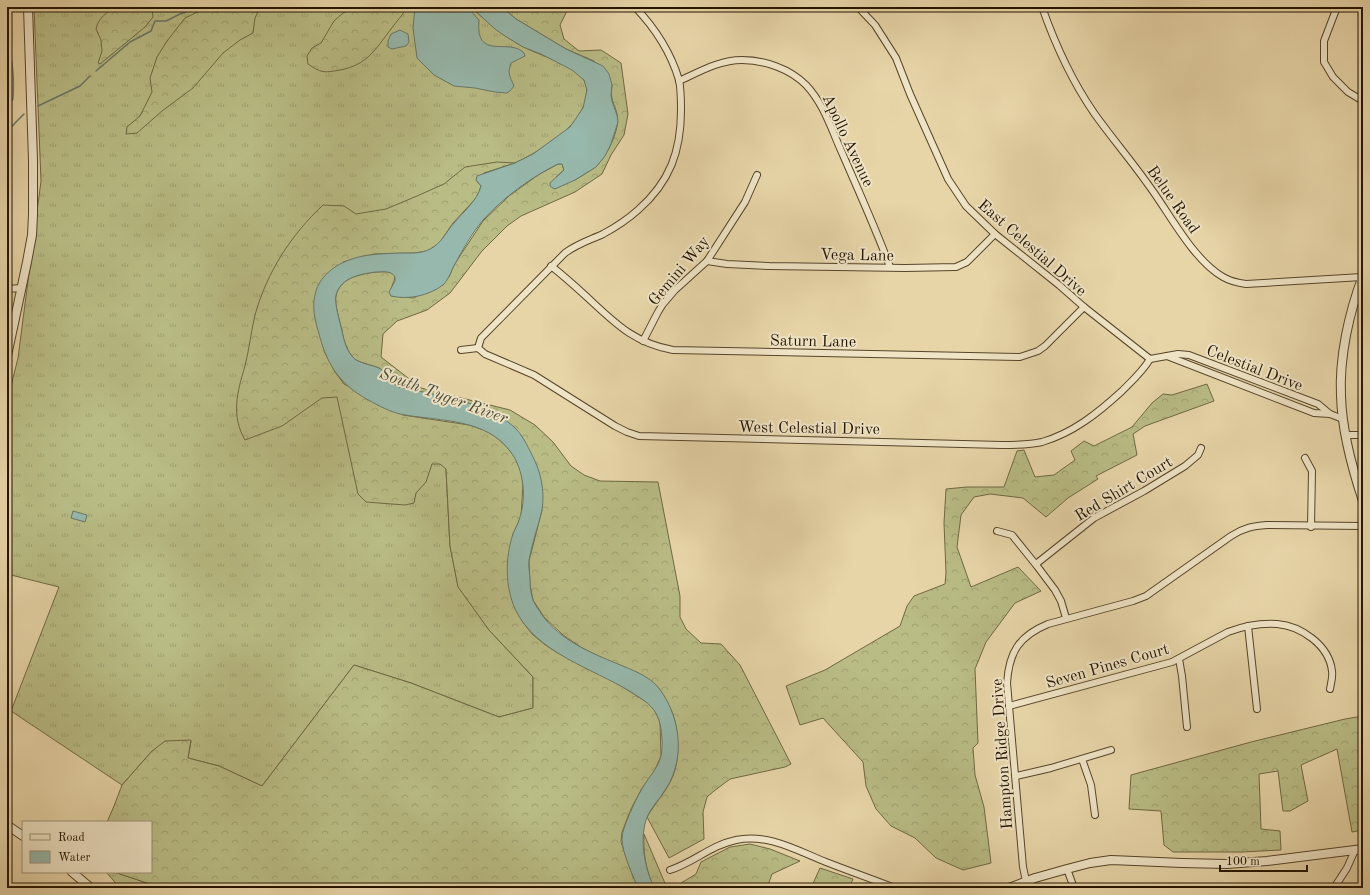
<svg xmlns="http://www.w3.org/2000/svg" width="1370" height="895" font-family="'Old Standard TT',serif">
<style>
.grass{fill:url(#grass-tufts);stroke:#6f6842}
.forest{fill:url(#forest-crowns);stroke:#6f6842}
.water{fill:#97b8ac;stroke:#697767}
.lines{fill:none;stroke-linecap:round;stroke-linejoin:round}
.stream{stroke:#697767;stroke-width:1.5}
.minor-casing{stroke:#56452a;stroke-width:8}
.tertiary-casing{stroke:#56452a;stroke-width:10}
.minor{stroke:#efe4c6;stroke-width:6}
.tertiary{stroke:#efe4c6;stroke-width:8}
.labels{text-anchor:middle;stroke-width:4;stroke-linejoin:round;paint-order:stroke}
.street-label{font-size:16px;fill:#251500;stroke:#efe4c6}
.water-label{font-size:17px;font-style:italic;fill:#4d4e3c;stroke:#efe4c6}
</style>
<defs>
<pattern id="grass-tufts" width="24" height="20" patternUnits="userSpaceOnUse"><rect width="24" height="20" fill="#b9bc85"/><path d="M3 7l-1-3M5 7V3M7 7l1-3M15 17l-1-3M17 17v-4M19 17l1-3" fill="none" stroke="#9fa171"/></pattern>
<pattern id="forest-crowns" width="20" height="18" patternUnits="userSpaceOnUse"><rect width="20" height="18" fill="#b9bc85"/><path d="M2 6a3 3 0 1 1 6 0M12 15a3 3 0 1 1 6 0" fill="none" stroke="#9fa171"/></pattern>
</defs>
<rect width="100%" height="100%" fill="#e7d5a8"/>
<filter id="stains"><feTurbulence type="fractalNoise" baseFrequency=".005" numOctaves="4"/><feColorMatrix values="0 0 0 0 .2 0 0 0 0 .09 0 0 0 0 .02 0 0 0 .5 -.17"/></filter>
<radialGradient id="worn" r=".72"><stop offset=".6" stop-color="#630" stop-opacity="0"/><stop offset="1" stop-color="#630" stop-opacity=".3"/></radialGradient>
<!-- grass -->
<g class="grass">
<path d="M 34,7 L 471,7 C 487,22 502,35 522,46 C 541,57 568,61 583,79 C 587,84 587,91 586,97 C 581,128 541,150 515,163 L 322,279 L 427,418 L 446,469 L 450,546 L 458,586 L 489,630 L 533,677 L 533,708 L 499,717 L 411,683 L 354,665 L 262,786 L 219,766 L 188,758 L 191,741 L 152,751 L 122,785 L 11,711 L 59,587 L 7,574 L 7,402 L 18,358 L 41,181 Z"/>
<polygon points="106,872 114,872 162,888 120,888"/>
</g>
<!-- forest -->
<g class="forest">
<path d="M 116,7 L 152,7 L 153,17 L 145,27 L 100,64 L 98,63 L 102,51 L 101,40 L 96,29 C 98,18 107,12 116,7 Z"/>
<polygon points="208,7 260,7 255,18 253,33 240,40 223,53 193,88 162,111 137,133 126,134 127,127 140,116 152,92 150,78 157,57 167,41 185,18"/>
<path d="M 358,7 L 407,7 C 403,15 396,22 391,29 C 375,50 367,65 340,70 C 324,73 321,73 308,64 L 307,56 L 312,48 L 321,43 L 334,21 L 343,13 Z"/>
<path d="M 502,7 L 569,7 L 560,25 L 564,39 L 579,51 L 601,50 L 621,63 L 628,114 L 624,135 L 611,155 L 602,174 L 575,192 L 521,216 L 507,226 L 482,251 L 450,293 L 427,310 L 397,321 L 383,334 L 381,357 L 421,388 L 510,410 L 535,425 L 553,442 L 571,466 L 584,475 L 600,481 L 658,482 L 680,596 L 680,617 L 686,629 L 701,643 L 721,644 L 740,665 L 791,764 L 785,767 L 730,779 L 714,791 L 707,797 L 703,812 L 704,839 L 669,858 L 647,817 C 655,803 667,791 673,776 C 680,760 679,728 672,712 C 668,703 663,694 657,686 L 582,648 L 563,635 L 544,617 L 533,600 L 530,585 L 529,561 L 542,510 L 502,418 L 473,405 L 399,387 C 391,383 387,373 379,368 C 372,365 363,364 356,360 C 347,353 344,341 342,331 C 340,322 334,303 336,295 C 341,277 361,274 376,272 C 383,272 391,270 395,276 C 394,285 390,286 391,296 L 414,298 L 449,277 L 454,265 L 483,221 L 509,196 L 538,175 L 558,164 L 562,164 L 564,170 L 556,177 L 575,180 C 581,176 589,172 595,167 C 606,158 621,129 617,114 C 614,101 610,102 612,85 L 594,61 L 566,49 L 516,19 Z"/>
<path d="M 497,162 L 515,163 L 484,173 L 476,180 L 481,186 L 478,196 L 453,223 L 438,245 L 428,251 L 414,253 L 374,254 L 343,262 L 324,351 L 335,372 L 344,384 L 403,415 L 469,425 L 484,430 L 495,436 L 507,447 L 515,457 L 521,471 L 523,484 L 521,517 L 513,534 L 515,608 L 523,622 L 532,634 L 544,644 L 556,652 L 612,680 L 648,703 L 655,711 L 660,722 L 661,756 L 654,772 L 642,788 L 631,809 L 622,832 L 621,842 L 632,874 L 638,888 L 162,888 L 114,872 L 151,872 L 151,822 L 107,822 L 114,806 L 122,785 L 152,751 L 165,741 L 191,740 L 188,758 L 219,766 L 262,786 L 354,665 L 411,683 L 499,717 L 533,708 L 533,677 L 489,630 L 458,587 L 450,546 L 446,469 L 440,464 L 432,464 L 426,482 L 416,493 L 414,503 L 405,505 L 366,502 L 358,494 L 337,397 L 322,398 L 282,426 L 245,440 C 231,416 237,392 245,366 C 249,350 251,332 255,315 C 267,272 291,235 323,205 L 344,206 L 356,214 L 386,209 L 417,196 L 444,184 L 465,167 Z"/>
<polygon points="1207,384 1214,401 1145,426 1133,434 1137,455 1096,476 1098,479 1068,498 1046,517 1023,498 990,494 974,497 961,515 957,547 971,587 1018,567 1041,591 1015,603 986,642 975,669 978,743 973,748 975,775 984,807 991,863 963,870 936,858 915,838 891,826 876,809 866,786 863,762 823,718 800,725 786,686 825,670 900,626 907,606 914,596 945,584 946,573 944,523 946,489 967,487 1004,487 1017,451 1024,450 1035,477 1054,475 1075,460 1071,451 1084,441 1094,446 1132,427 1152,403 1163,394 1172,395"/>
<polygon points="1363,716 1363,830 1352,832 1337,749 1301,765 1308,801 1290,811 1283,811 1278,771 1259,774 1261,829 1280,831 1281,850 1242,852 1173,852 1164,845 1161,811 1129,809 1131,775 1251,742 1345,719"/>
<path d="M 644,834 L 667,888 L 654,888 C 646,870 643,854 644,834 Z"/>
<polygon points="750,844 770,849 800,861 772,874 767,888 682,888 681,883 696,874 701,862 730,847"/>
<polygon points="820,868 853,879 849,888 811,888"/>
</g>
<!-- water -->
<g class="water">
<path d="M 415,7 L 467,7 L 479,20 C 475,62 509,37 524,53 L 525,56 L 511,63 C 507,74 510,76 514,86 L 510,91 L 507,93 L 495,92 L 475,88 L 454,86 L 434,75 L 417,58 L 413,28 Z"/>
<path d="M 471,7 L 502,7 L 516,19 L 566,49 L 603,66 L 609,74 L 612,85 L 611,95 L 612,101 L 617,115 L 618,122 L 611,144 L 605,156 L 596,167 L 575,180 L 557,188 L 554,189 L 550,186 L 550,183 L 564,170 L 562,164 L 558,164 C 531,177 503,198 483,220 C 472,233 463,249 455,264 C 451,271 449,279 443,285 C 428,296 408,300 391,296 L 389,292 L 395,281 L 395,277 C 391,270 383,272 376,272 C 361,274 341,277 336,295 C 334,303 340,322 342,331 C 344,341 347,353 356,360 C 363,364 372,365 379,368 C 387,373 391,383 399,387 C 435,395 484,401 513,426 C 522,434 527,445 532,455 C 541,472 545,491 542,510 C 538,527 532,543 529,560 C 528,566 530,574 530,580 C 530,586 531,595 533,600 C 535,605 539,610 542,615 C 560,640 591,653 618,664 C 632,670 647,675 657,686 C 666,696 673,712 676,725 C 681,748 678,771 665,790 C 660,799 652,806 648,815 C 638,837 645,868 654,888 L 638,888 C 633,876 622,852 622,839 C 622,832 625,826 627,820 C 632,808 637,797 643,787 C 649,777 658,768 661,756 C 663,746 662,730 659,720 C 654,705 643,700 631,692 C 592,668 536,653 515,609 C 505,586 505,558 513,534 C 515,529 518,524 519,520 C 527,498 524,469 510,451 C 486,419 441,421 405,415 C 393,413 383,408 372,402 C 345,388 330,371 321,341 C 317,326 311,311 315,295 C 317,283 325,274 335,267 C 355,254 377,254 400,253 C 410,253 421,254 430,249 C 441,244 446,232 454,223 C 464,211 477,201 481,186 L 476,180 L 477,176 L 515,163 L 533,154 L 570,127 L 583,108 L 587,90 L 584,80 L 572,70 L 541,54 L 523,47 L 505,36 L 495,29 Z"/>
<polygon points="400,30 408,34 409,42 406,46 392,49 388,47 388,41 391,34"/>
<path d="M 7,56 L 11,58 C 14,71 14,87 13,100 L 7,106 Z"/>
<polygon points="73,511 87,515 85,522 71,518"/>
</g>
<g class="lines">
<!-- stream -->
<g class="stream">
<polyline points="96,71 130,42 151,31 155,21 166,21 180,14 200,7"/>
<polyline points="38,106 80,86 90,76"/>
<polyline points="7,132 15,123 24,114"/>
</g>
<defs>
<g id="minor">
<polyline points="858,7 875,25 896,58 910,94 948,179 966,206 995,234 1059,285 1084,307 1150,359"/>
<path d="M 1042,7 C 1055,44 1072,81 1094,113 C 1111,137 1130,159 1147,183 C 1169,212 1192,259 1223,277 C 1230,281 1238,283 1246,284 L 1362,277"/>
<polyline points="1337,7 1324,41 1324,62 1333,77 1348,92 1363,101"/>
<path d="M 679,81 C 699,72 719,60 742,60 C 765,60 790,69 806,85 C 824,104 832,131 843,155 C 859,192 876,229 890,267"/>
<polyline points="707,261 727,264 769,266 905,268 956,267 967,262 995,234"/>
<path d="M 551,266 C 564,276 576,287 588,298 C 615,323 634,343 673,350 L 1020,357 L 1038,351 L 1045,346 L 1084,307"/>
<polyline points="7,289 21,288"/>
<polyline points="643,341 658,312 663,304 675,290 707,261 745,202 757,175"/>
<path d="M 478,348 L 485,354 L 534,375 L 615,426 L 627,432 L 639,436 L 1002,445 C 1015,445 1029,445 1042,442 C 1073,433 1098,413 1122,391 C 1132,381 1143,371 1150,359"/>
<path d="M 478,348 L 481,338 L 565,253 C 577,244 590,240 603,234 C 616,227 628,219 638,210 C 670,182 681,151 681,110 C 681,100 681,89 679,80 C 671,53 654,27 635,7"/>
<polyline points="461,350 478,348"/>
<polyline points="1167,356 1314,413 1330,414 1343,419"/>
<polyline points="1150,359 1178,354 1189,355 1318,404 1330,414"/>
<polyline points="1346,435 1363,435"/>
<polyline points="1305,458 1312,471 1311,527"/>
<polyline points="997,531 1012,535 1037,566 1055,590 1061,601 1066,618"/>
<polyline points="1036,564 1094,518 1144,491 1185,466 1198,455 1201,448"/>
<polyline points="1248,626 1257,709"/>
<polyline points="1179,659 1182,676 1187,727"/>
<path d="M 1009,706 L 1172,662 L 1228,632 C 1244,626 1260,623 1277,624 C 1301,626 1329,645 1332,671 C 1333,677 1331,683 1330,689"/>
<polyline points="1082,759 1091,785 1095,815"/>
<polyline points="1016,776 1051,768 1111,750"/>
<polyline points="1067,869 1074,888"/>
<path d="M 670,870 C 693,863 711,845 736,840 C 767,833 798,851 826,862 C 849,871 872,879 895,888"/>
<path d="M 1026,881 L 1023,867 L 1007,683 C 1009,652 1019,636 1048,624 L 1133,601 L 1146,596 L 1231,536 C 1243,528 1253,526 1267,525 L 1363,526"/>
<polyline points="1334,888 1347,868 1355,850"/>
</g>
<g id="tertiary">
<path d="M 1363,276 C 1349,312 1339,358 1341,396 C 1342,431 1352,468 1363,501"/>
<polyline points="7,356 27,262 32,235 33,214 33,161 28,7"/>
<polyline points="7,825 23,836"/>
<polyline points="72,872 91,888"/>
<polyline points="1009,888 1035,878 1067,869 1090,863 1111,860 1182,863 1227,864 1267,861 1363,849"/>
</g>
</defs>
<!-- minor casing -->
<use href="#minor" class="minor-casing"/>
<!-- tertiary casing -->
<use href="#tertiary" class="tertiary-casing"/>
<!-- minor -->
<use href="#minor" class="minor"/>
<!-- tertiary -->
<use href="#tertiary" class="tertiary"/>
</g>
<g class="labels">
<!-- street labels -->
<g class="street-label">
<text transform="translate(849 140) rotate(65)" y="6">Apollo Avenue</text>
<text transform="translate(1174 199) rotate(55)" y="6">Belue Road</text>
<text transform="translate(1033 247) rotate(41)" y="6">East Celestial Drive</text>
<text transform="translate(857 254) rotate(1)" y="6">Vega Lane</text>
<text transform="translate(678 270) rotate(-50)" y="6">Gemini Way</text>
<text transform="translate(813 340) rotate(1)" y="6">Saturn Lane</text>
<text transform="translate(1255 367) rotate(21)" y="6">Celestial Drive</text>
<text transform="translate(809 427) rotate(1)" y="6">West Celestial Drive</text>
<text transform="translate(1123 488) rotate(-31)" y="6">Red Shirt Court</text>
<text transform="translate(1107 665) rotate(-16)" y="6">Seven Pines Court</text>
<text transform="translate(1001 754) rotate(-94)" y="6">Hampton Ridge Drive</text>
</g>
<!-- water labels -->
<g class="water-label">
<text transform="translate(444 395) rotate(20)" y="6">South Tyger River</text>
</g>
</g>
<!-- margin -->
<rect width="1370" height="895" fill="none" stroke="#e7d5a8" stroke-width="24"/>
<rect x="8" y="8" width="1354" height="879" fill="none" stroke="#251500" stroke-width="2"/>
<rect x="12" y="12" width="1346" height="871" fill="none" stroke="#251500"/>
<!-- legend -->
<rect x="22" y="821" width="130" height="52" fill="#efe4c6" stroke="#9e9177"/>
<rect x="30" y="834" width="20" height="6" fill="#efe4c6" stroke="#9e9177"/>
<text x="58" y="841" font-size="12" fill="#251500">Road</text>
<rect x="30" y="851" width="20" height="12" fill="#97b8ac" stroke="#9e9177"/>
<text x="58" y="861" font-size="12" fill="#251500">Water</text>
<!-- scale -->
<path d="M1220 865v6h87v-6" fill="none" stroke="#251500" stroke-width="2"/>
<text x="1226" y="865" font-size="12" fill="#251500" stroke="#efe4c6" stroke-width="3" paint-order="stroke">100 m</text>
<rect width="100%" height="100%" filter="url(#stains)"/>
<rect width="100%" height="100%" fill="url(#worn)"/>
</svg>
